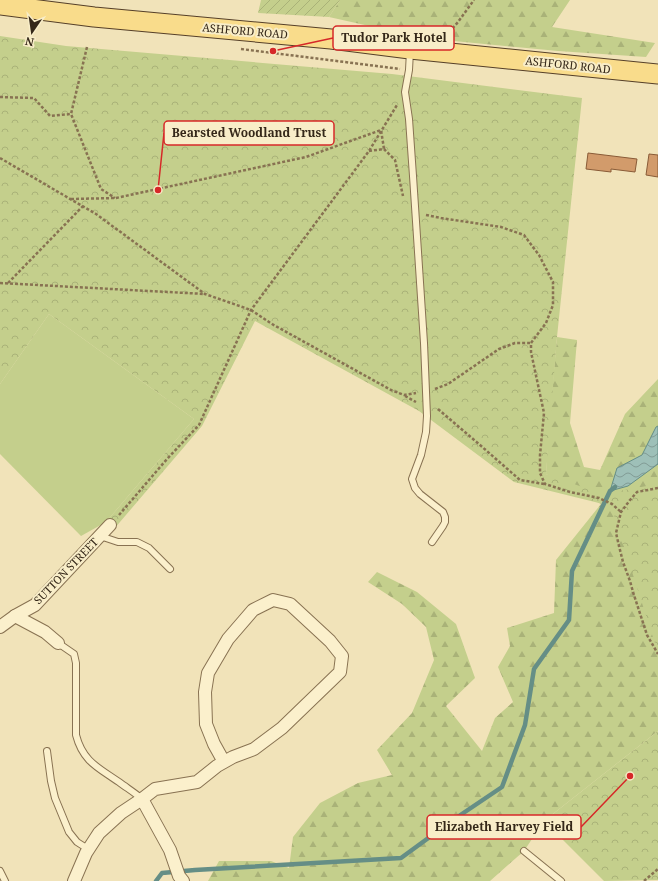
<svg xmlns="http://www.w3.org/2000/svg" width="658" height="881" font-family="'Noto Serif',serif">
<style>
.grass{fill:#c4cf8c}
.forest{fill:url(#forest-firs)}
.park{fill:url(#park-crowns)}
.garden{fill:url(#garden-furrows)}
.water{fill:url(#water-waves);stroke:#658e86}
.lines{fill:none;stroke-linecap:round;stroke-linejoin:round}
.stream{stroke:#658e86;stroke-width:4.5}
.building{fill:#d29b6b;stroke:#895b37}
.lane-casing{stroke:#887252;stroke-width:8}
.street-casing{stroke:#887252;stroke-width:14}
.primary-casing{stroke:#553f28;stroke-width:21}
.path{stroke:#887252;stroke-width:2.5;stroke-dasharray:3 2;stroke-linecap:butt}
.lane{stroke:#fbf0cc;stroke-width:6}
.street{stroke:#fbf0cc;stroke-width:12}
.primary{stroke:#f9dc8b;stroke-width:19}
.labels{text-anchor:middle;stroke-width:4;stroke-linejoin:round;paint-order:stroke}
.street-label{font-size:11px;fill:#352819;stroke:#f8edc8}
.leader{fill:none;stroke:#d62828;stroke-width:1.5}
.callout-dot{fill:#d62828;stroke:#f8edc8;stroke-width:1.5}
.callout{fill:#f8edc8;stroke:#d62828;stroke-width:1.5}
.callout-label{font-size:12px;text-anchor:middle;font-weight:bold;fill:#352819}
</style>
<defs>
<pattern id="forest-firs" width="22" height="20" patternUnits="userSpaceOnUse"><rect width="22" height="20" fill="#c4cf8c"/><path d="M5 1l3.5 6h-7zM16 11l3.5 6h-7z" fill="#a9b278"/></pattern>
<pattern id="park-crowns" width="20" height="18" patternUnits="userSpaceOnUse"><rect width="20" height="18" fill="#c4cf8c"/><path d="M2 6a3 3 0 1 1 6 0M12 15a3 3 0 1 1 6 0" fill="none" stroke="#a9b278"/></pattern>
<pattern id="garden-furrows" width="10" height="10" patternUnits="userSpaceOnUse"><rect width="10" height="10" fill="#c4cf8c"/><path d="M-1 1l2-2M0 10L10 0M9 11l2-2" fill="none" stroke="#a9b278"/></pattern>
<pattern id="water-waves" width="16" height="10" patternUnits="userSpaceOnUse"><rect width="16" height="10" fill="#9ec0b8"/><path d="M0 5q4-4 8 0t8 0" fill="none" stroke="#829c95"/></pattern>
</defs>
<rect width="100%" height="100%" fill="#f1e3b9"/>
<!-- grass -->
<polygon class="grass" points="49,314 194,419 106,522 81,536 0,454 0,384"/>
<!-- forest -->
<g class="forest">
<polygon points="340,0 570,0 552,27 655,43 646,57 558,51 423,38 329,17"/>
<polygon points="557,337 577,340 570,423 584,467 600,470 625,414 658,379 658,731 544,821 524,851 490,881 208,881 219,861 271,861 289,868 293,837 320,803 358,783 392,775 377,750 412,713 434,660 426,627 402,604 368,582 377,572 417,592 456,624 475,678 446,706 482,751 495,718 513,702 498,667 510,646 507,628 554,613 556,560 601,504 546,474 549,425"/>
</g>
<!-- park -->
<g class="park">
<polygon points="0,36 66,46 392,74 582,98 557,337 546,474 602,494 658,484 658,653 611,506 514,482 419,411 255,321 202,426 114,529 106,522 194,419 49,314 0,384"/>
<polygon points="658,731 658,880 604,881 544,821"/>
</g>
<!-- garden -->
<polygon class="garden" points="261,0 340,0 329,17 258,13"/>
<!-- water -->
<polygon class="water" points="658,426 658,464 628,486 610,491 617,468 642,455 656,427"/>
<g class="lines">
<!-- stream -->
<polyline class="stream" points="156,881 162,873 195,870 401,858 453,820 502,787 525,725 534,669 569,620 572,571 610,491 615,487"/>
</g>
<!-- building -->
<g class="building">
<polygon points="588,153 637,159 635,172 611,169 611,172 586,169"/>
<polygon points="649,154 658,155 658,177 646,175"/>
</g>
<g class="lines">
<defs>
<g id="lane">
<polyline points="410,51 409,70 405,92 409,119 413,176 424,343 427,416 426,432 421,455 412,479 415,488 420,494 443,512 445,517 445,522 443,526 432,542"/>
<polyline points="100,536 118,542 137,542 149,548 170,569"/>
<path d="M 58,643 L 74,654 L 76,663 L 76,735 C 83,762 99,768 119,782 C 127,788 135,793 142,799"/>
<polyline points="47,751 51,781 55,798 69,832 77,842 88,849"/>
<polyline points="524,851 561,881"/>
<polyline points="0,871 5,881"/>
</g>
<g id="street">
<polyline points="15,616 45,632 58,643"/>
<polyline points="0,627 15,616 35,605 110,525"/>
<polyline points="142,799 170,850 179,876 183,881"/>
<polyline points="74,881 86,853 99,833 121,813 142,799 155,789 197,782 217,766 233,757 254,749 282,728 340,672 342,656 330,641 290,604 273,600 253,610 228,639 208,673 205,692 206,724 214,744 224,762"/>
</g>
<polyline id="primary" points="0,5 94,17 331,39 410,49 658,74"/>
</defs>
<!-- lane casing -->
<use href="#lane" class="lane-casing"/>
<!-- street casing -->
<use href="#street" class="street-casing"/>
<!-- primary casing -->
<use href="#primary" class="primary-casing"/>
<!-- path -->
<g class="path">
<polyline points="446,36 458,22 474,0"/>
<polyline points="87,47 71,114 101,189 115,198"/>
<polyline points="241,49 400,69"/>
<polyline points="0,97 34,98 50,116 71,114"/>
<polyline points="369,151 384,149 395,160 403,196"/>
<polyline points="0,158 96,214 205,294 251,310 272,324 391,390 404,395 416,393"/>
<polyline points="71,199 116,198 306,157 381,130 384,149"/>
<polyline points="426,215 441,218 501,227 524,235 539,255 553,282 553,305 546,323 531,343 531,352 544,413 540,455 540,473 545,484 570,492 599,498 612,504 621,512"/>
<polyline points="0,283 205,294"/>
<polyline points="8,283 83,206"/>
<polyline points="435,389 448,384 499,349 515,343 531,343"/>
<polyline points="405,396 416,402"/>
<polyline points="438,409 480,445 520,480 544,484"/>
<polyline points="658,488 637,492 630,500 621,512 616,533 619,546 623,562 630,581 633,592 647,635 658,654"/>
<polyline points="119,515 167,459 199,425 251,310 369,151 397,105"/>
<polyline points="644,881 658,869"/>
</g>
<!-- lane -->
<use href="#lane" class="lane"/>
<!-- street -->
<use href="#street" class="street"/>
<!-- primary -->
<use href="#primary" class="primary"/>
</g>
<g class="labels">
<!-- street labels -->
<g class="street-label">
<text transform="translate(245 31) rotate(5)" y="4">ASHFORD ROAD</text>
<text transform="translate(568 65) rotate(6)" y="4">ASHFORD ROAD</text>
<text transform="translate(66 571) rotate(-46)" y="4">SUTTON STREET</text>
</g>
</g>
<!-- callouts -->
<path class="leader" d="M273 51L333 38M158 190L164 133M630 776L581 827"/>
<g class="callout-dot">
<circle cx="273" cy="51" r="4"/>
<circle cx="158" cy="190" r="4"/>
<circle cx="630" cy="776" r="4"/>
</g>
<g class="callout">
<rect x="333" y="26" width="121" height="24" rx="4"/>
<rect x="164" y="121" width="170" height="24" rx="4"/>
<rect x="427" y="815" width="154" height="24" rx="4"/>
</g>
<g class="callout-label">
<text x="394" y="42">Tudor Park Hotel</text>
<text x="249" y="137">Bearsted Woodland Trust</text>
<text x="504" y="831">Elizabeth Harvey Field</text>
</g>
<!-- north arrow -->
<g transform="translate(32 32) rotate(193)" stroke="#f8edc8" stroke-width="3" paint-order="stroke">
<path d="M0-3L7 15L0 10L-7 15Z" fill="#352819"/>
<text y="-6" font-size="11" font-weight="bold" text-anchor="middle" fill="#352819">N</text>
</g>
</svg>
